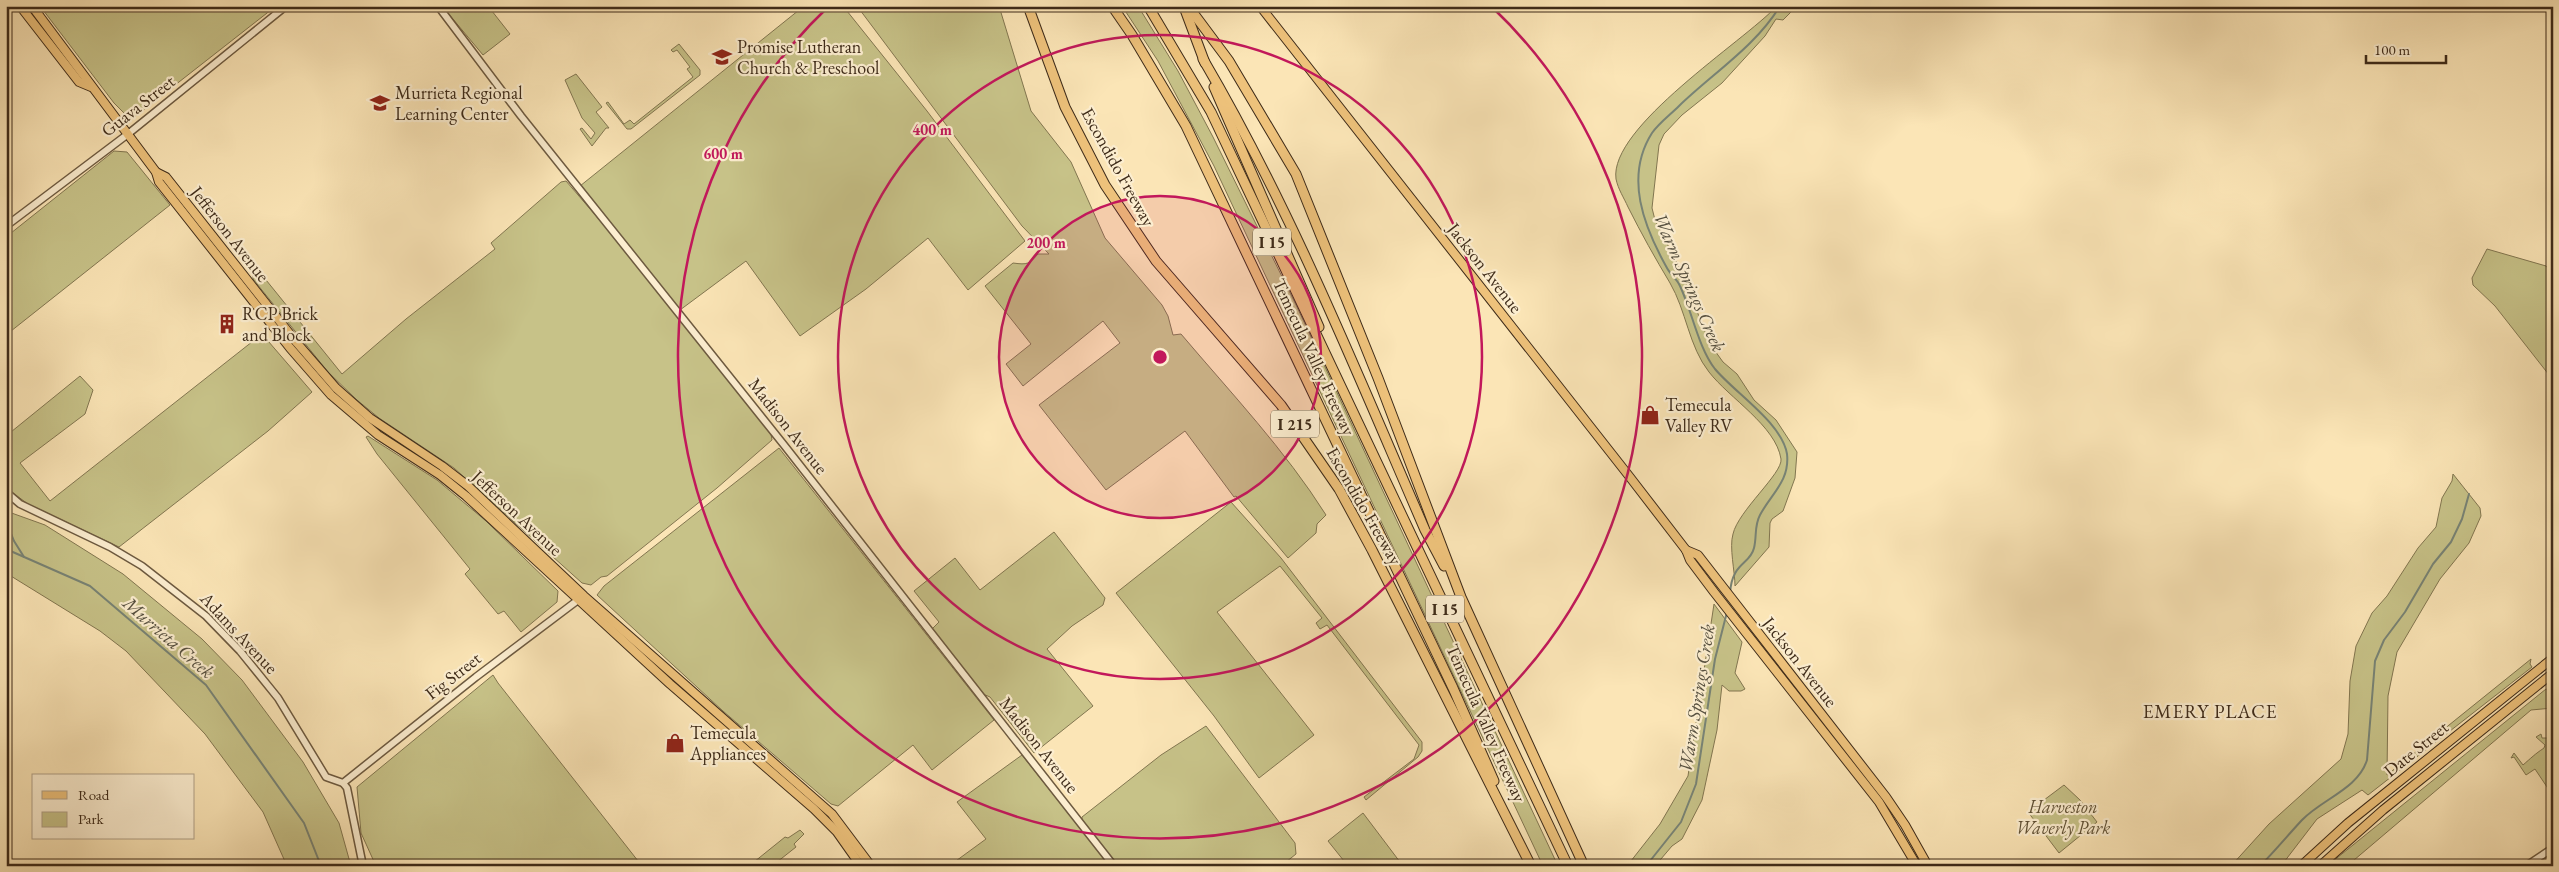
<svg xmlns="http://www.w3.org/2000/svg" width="2559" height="872" font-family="'EB Garamond',serif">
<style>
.green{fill:#c7c288;stroke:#827650}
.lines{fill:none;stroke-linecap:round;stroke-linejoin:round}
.stream{stroke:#788375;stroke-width:2}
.minor-casing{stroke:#6d5a40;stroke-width:9}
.major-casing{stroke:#3e2b19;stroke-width:10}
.highway-casing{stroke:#3e2b19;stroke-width:11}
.minor{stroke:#fceed0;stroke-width:6}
.major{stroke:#eec27b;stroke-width:8}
.highway{stroke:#eec27b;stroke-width:9}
.ring{fill:none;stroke:#c2185b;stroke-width:2.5}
.labels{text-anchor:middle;stroke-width:4.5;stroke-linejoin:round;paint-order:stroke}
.shield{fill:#fceed0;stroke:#776650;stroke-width:1}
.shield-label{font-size:16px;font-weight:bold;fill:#3e2b19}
.poi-label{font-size:18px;fill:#3e2b19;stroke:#fceed0;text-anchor:start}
.street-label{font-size:18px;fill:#3e2b19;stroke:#fceed0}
.park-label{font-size:18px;font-style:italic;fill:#605135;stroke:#fceed0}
.water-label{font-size:19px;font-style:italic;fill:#565040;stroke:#fceed0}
.neighbourhood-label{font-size:19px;letter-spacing:1px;fill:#3e2b19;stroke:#fceed0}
.centre{fill:#c2185b;stroke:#fceed0;stroke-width:2.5}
.ring-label{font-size:15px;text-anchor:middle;font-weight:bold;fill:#c2185b;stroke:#fceed0;stroke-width:4.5;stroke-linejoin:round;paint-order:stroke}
</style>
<rect width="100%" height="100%" fill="#fbe5b6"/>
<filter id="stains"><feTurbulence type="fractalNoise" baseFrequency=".004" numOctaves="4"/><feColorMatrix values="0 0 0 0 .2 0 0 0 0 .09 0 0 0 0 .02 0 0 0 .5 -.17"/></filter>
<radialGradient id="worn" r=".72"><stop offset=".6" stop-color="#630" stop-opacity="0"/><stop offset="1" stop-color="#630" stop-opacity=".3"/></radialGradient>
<!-- green -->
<g class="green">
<polygon points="40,6 276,6 133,118 126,115 114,103"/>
<polygon points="442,6 488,6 510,34 483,55"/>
<polygon points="804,6 843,6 927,111 1025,241 968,290 928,238 866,289 800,336 746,261 680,310 580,186"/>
<path d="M 857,6 L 999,6 L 1031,111 L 1071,162 L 1105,238 L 1162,305 L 1168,316 L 1173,335 L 1181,334 C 1231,393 1285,450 1326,515 L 1317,524 L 1316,533 L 1288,558 L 1236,496 L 1234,497 L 1185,431 L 1106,490 L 1039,405 L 1120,343 L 1103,321 L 1023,386 L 1006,364 L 1031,344 L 985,286 L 1013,263 C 1028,265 1029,264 1038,254 L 1049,254 L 1022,226 Z"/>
<polygon points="1122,6 1138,6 1178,71 1213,137 1297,307 1558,866 1543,866 1214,166 1158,61"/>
<path d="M 1777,6 L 1797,6 L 1783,20 L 1776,19 L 1765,36 L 1722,83 L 1682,115 L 1664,134 L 1659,145 L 1652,208 L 1655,220 L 1681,271 L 1710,344 L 1723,362 L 1737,374 L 1754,400 L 1776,420 L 1797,452 L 1795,478 L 1783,511 L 1772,519 L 1770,523 L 1769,547 L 1735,586 C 1735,572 1729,547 1733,534 C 1738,511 1783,473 1781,459 C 1776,426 1729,398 1709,372 C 1689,347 1686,310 1670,283 C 1655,258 1641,233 1628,207 C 1624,198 1618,189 1616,179 C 1609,127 1743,42 1777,6 Z"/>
<polygon points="679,44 700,70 700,75 631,129 627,129 606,103 608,102 624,124 630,120 634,124 693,77 687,69 690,67 677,50 673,52 671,50"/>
<polygon points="576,74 602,107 596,112 609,128 606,128 592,146 580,129 582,128 591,139 595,133 582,118 565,80"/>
<polygon points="114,151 127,152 170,205 6,335 6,237"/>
<polygon points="566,181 621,245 771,434 772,440 717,488 607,576 601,577 591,585 582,583 454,468 379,418 357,400 328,372 253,279 253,275 258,270 342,374 406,319 495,249 491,243 561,182"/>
<polygon points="2487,249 2546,266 2553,274 2553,380 2495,306 2473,285 2472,278"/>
<polygon points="262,334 312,392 268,431 119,547 28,504 6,488 6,436 80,376 93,390 85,414 20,463 50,501"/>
<polygon points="368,436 437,480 486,521 558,591 557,602 521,632 504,611 498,614 465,574 470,569 377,454 366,437"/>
<polygon points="779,448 994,720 932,770 913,745 838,806 831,804 723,711 597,595 604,586"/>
<polygon points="2453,474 2480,508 2481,516 2469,543 2440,579 2397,652 2388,696 2387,775 2531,659 2530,664 2532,667 2368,795 2362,790 2317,819 2281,866 2231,866 2269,824 2341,759 2348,734 2350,681 2356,646 2372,613 2387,596 2418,548 2436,527 2442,498 2452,481"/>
<polygon points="1231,502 1281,558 1422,742 1422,751 1418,757 1366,800 1364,797 1414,759 1419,745 1327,625 1320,629 1316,623 1322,618 1280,566 1217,612 1314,735 1259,778 1214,716 1116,593"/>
<polygon points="6,511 45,525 123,574 202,639 242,680 303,762 339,823 351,866 287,866 263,812 205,734 126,651 100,631 6,573"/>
<polygon points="1054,532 1105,598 1103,605 1072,626 1047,649 1093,706 1034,753 990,697 983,694 932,629 939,622 914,591 955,558 980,590"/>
<polygon points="1714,604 1742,642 1735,673 1745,689 1741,691 1729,691 1722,685 1717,730 1702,800 1682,839 1672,846 1655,866 1627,866 1660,824 1688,776"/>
<polygon points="493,675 498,683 642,866 376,866 361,833 357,787"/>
<polygon points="2546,689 2553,692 2553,708 2531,710 2347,866 2327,866"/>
<polygon points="1206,726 1295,843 1296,854 1281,866 1118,866 1082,820 1082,817 1161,755"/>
<path d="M 2541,734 L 2542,738 L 2553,738 L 2553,744 L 2549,748 L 2553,751 L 2553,796 L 2535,769 L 2526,775 L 2514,757 L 2511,758 L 2514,753 L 2523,765 C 2531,758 2535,754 2544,748 L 2545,745 L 2536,737 Z"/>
<polygon points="1022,755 1110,866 949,866 986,839 957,802"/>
<polygon points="2064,785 2080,800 2097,822 2059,853 2028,812"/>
<polygon points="1363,813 1403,866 1348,866 1328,841"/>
<polygon points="800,830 804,834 794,844 796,847 772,866 749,866 785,837 788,838"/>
</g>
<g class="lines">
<!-- stream -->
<g class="stream">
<polyline points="6,521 14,541 24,557"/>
<polyline points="6,549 90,586 206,685 304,823 321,866"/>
<path d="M 1730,593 C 1732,562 1750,565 1754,548 C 1757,536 1754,526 1760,515 C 1771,494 1790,481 1787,454 C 1782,423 1735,393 1715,369 C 1698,347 1692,311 1680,286 C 1677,279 1670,274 1667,268 C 1644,227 1624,177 1652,133 C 1659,123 1670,115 1679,106 C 1713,73 1755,47 1780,6"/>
<polyline points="1646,866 1681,822 1696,784 1715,659 1727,612"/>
<path d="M 2260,866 C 2275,851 2288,835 2302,820 C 2322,799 2358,789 2367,760 L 2375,661 L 2384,640 L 2405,612 L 2433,564 L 2451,542 L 2462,519 L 2469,494"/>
</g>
<defs>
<g id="minor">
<polyline points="438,6 521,116 784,445 1114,866"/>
<polyline points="6,226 128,134 286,6"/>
<polyline points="6,492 20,504 110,547 142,566 206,616 240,651 278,698 326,777 343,783 347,788 363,866"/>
<polyline points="343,783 476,677 582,597"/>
<polyline points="2526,866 2553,848"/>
</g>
<g id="major">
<polyline points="20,6 79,82 91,87"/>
<polyline points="32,6 156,172 159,182 290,348 331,395 378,435 440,475 466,496 670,684 814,809 837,832 861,866"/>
<polyline points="1260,6 1629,476 1686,550 1690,560 1714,592 1879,802 1917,866"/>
<polyline points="156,172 166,177 297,343 336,388 370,418 442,466 468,486 584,596 832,814 871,866"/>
<polyline points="1686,550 1698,555 1886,797 1905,825 1928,866"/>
<polyline points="2301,866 2348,823 2553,658"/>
<polyline points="2320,866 2383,810 2553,673"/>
</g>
<g id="highway">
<polyline points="1028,6 1065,107 1105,185 1156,261 1281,405 1339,489 1372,550 1531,866"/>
<polyline points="1112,6 1132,35 1186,126 1453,688 1494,781"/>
<polyline points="1148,6 1211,112 1568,866"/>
<polyline points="1188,6 1229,61 1296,174 1378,378 1461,597 1584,866"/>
<polyline points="1184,7 1205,63"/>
<path d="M 1203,59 C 1291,209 1356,371 1425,530 L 1444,566"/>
<polyline points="1214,87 1319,327"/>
</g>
</defs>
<!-- minor casing -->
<use href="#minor" class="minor-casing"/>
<!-- major casing -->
<use href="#major" class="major-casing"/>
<!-- highway casing -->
<use href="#highway" class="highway-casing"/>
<!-- minor -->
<use href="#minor" class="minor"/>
<!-- major -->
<use href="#major" class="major"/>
<!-- highway -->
<use href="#highway" class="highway"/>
</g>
<!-- distance rings -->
<circle cx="1160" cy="357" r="161" fill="#c2185b" fill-opacity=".12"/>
<g class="ring">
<circle cx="1160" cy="357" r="161"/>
<circle cx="1160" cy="357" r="322"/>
<path d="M1492 7A482 482 0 1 1 828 7"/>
</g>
<!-- icons -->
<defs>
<symbol id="school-bare" viewBox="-9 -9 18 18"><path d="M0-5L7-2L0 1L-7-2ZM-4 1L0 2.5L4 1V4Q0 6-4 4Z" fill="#8f2418" stroke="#fceed0" stroke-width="2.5" paint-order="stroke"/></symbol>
<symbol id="building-bare" viewBox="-9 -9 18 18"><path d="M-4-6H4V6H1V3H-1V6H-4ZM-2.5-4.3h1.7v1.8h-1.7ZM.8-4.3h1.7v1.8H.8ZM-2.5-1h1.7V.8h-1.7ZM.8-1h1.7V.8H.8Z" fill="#8f2418" stroke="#fceed0" stroke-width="2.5" paint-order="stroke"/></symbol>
<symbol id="shop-bare" viewBox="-9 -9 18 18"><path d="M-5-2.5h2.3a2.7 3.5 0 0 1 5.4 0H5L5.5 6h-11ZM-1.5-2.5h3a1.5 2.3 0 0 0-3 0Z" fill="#8f2418" stroke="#fceed0" stroke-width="2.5" paint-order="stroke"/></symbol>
</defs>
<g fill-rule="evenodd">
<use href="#school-bare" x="708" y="43" width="28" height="28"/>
<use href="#school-bare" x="366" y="89" width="28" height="28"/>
<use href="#building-bare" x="213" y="310" width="28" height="28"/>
<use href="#shop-bare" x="1636" y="401" width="28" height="28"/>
<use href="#shop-bare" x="661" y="729" width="28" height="28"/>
</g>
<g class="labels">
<!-- shield labels -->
<g class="shield">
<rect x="1253" y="228.5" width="38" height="27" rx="4"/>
<rect x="1271" y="410.5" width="48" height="27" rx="4"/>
<rect x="1426" y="595.5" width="38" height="27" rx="4"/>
</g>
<g class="shield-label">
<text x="1272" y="248">I 15</text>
<text x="1295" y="430">I 215</text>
<text x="1445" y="615">I 15</text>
</g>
<!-- poi labels -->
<g class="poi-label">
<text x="737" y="53">Promise Lutheran<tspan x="737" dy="21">Church &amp; Preschool</tspan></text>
<text x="395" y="99">Murrieta Regional<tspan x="395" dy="21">Learning Center</tspan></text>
<text x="242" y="320">RCP Brick<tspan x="242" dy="21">and Block</tspan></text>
<text x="1665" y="411">Temecula<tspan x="1665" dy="21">Valley RV</tspan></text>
<text x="690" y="739">Temecula<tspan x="690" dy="21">Appliances</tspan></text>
</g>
<!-- street labels -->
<g class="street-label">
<text transform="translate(138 106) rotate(-38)" y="6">Guava Street</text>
<text transform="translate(1118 167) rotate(61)" y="6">Escondido Freeway</text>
<text transform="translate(230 234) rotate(52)" y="6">Jefferson Avenue</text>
<text transform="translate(1485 268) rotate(52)" y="6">Jackson Avenue</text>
<text transform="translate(1314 357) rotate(65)" y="6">Temecula Valley Freeway</text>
<text transform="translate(788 426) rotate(52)" y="6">Madison Avenue</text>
<text transform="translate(1364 506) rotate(60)" y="6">Escondido Freeway</text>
<text transform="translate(517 513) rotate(43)" y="6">Jefferson Avenue</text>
<text transform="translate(239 633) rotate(47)" y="6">Adams Avenue</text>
<text transform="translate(1800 662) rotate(52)" y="6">Jackson Avenue</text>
<text transform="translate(453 676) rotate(-38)" y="6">Fig Street</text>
<text transform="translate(1486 723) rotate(66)" y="6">Temecula Valley Freeway</text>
<text transform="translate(1039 745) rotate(52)" y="6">Madison Avenue</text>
<text transform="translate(2416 749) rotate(-39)" y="6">Date Street</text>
</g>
<!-- park labels -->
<g class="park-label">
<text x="2063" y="813">Harveston<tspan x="2063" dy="21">Waverly Park</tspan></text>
</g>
<!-- water labels -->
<g class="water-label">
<text transform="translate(1690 282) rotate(66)" y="7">Warm Springs Creek</text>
<text transform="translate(169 637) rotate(41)" y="7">Murrieta Creek</text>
<text transform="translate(1696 698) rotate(-81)" y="7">Warm Springs Creek</text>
</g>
<!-- neighbourhood labels -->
<g class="neighbourhood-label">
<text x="2210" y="718">EMERY PLACE</text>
</g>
</g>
<circle cx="1160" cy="357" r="8" class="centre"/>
<g class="ring-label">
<text x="932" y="135">400 m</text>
<text x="723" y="159">600 m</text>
<text x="1046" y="248">200 m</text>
</g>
<!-- margin -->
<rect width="2559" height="872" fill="none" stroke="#fbe5b6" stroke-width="25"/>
<rect x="8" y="8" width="2544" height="857" fill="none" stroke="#3e2b19" stroke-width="2.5"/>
<rect x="12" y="12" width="2534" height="847" fill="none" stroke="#3e2b19"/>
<!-- legend -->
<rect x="32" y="774" width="162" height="65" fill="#fceed0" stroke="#b0a087"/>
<rect x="42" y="791" width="25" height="8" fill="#eec27b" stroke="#b0a087"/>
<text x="78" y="800" font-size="15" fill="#3e2b19">Road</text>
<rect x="42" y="812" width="25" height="15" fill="#c7c288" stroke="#b0a087"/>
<text x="78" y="824" font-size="15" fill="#3e2b19">Park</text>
<!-- scale -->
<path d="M2366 55v8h80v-8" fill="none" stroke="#3e2b19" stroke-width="2.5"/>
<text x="2374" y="55" font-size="15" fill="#3e2b19" stroke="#fceed0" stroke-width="4" paint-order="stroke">100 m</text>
<rect width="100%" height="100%" filter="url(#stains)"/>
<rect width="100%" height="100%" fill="url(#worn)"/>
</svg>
